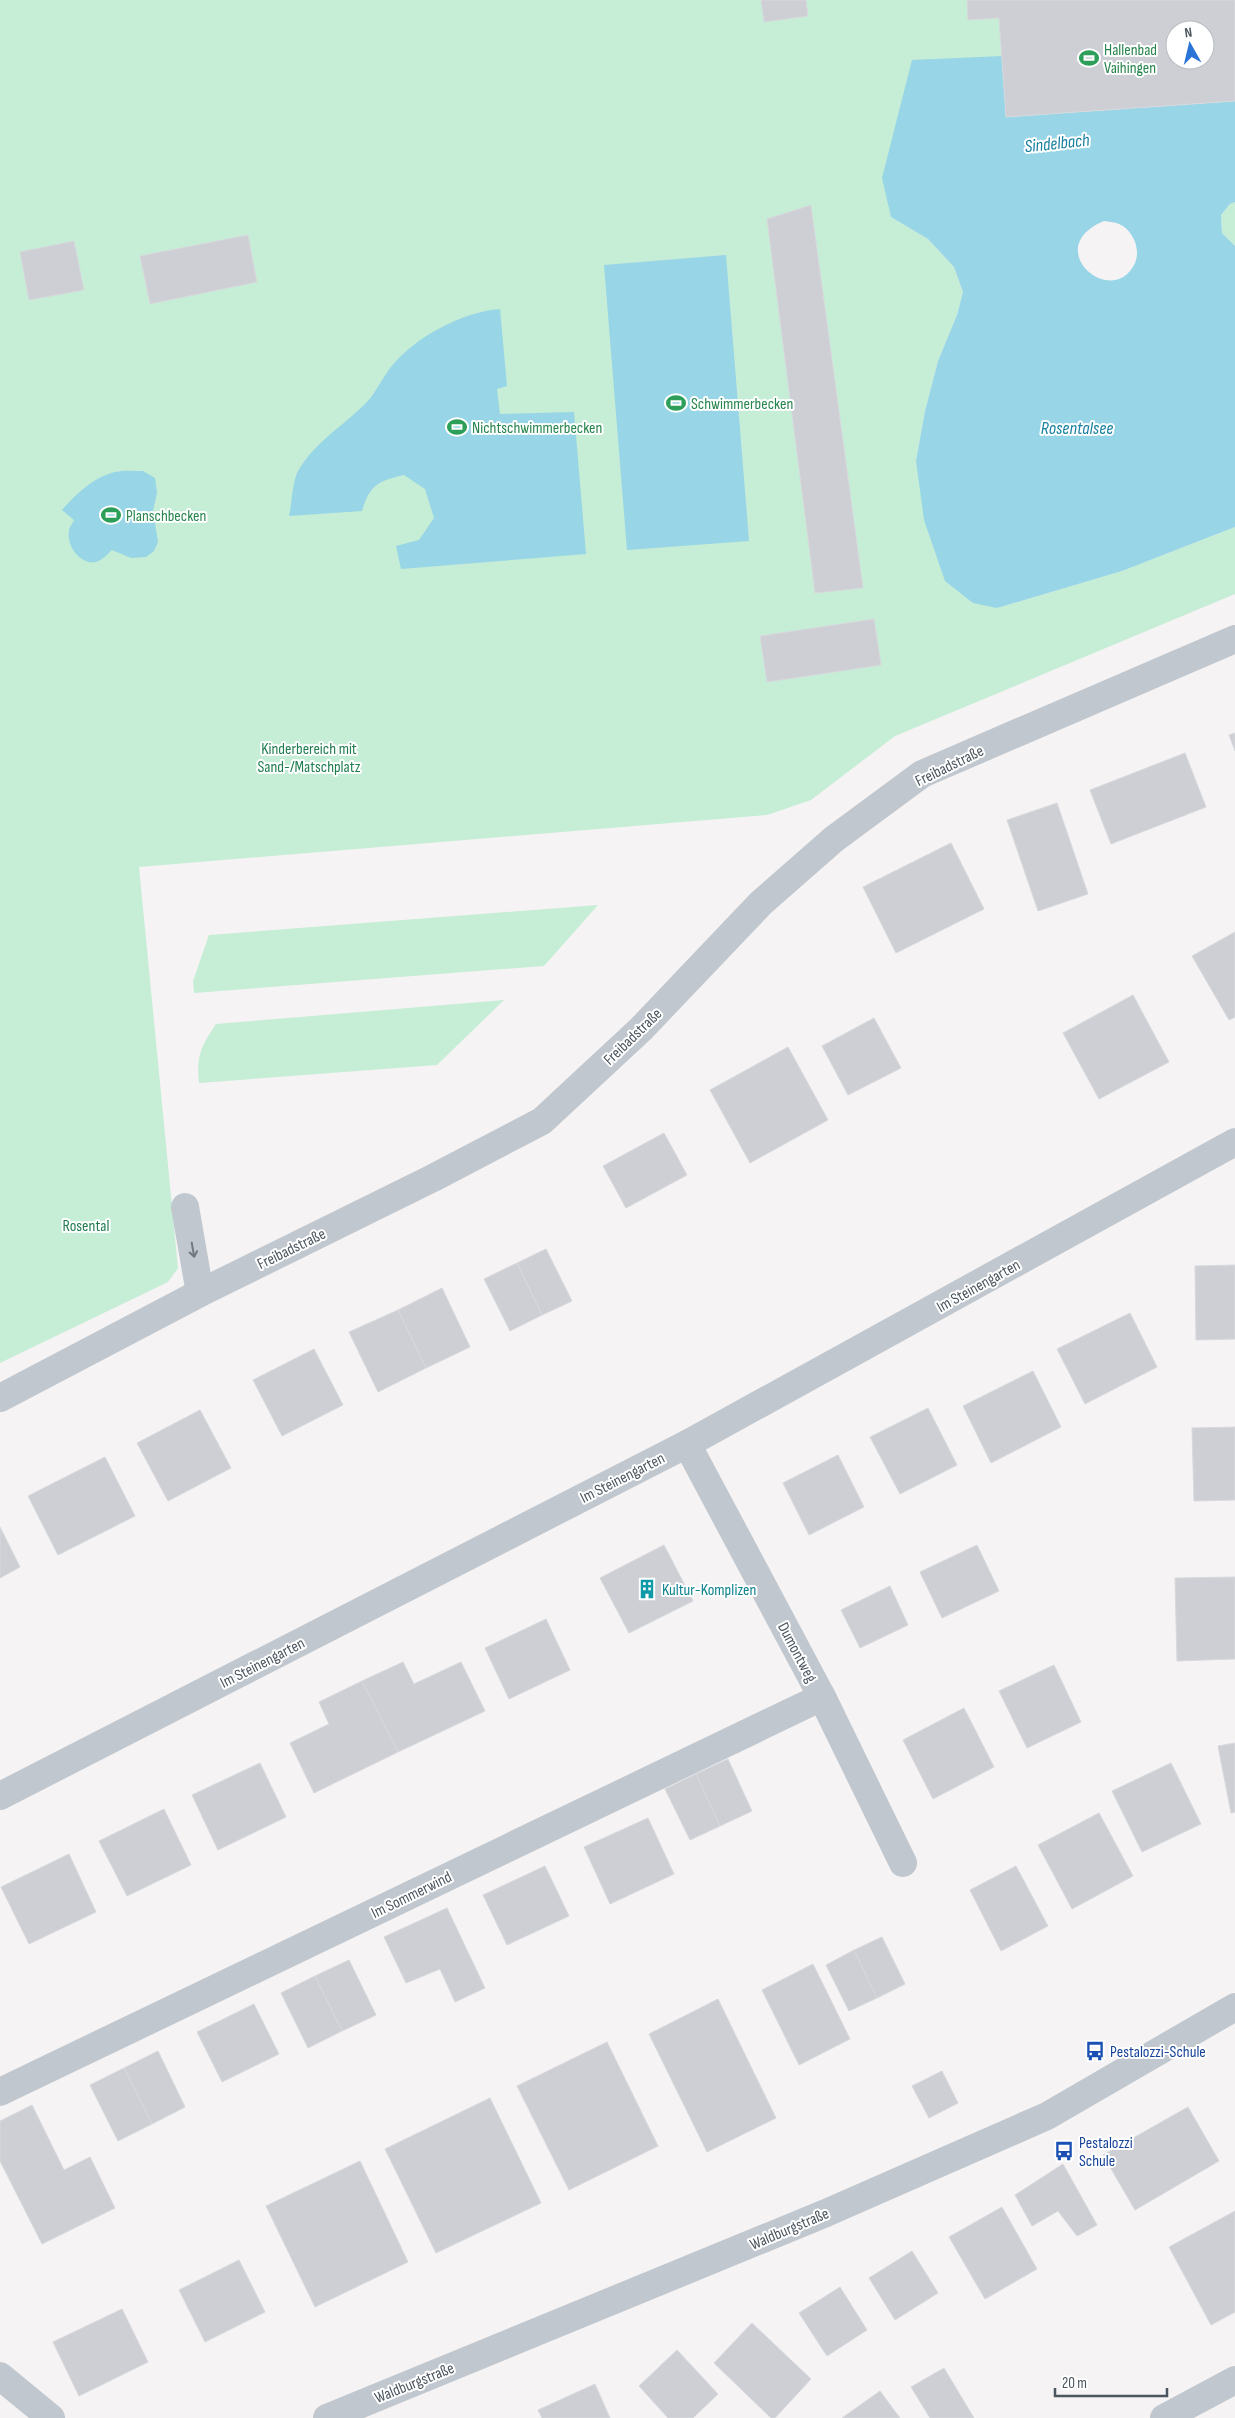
<svg xmlns="http://www.w3.org/2000/svg" width="1235" height="2418" font-family="'Sofia Sans Condensed',sans-serif">
<style>
.green{fill:#c6edd6;fill-rule:evenodd}
.water{fill:#97d5e7;fill-rule:evenodd}
.building{fill:#cdcfd5;stroke:#d7d9dd;fill-rule:evenodd}
.lines{fill:none;stroke-linecap:round;stroke-linejoin:round}
.minor{stroke:#c0c7ce;stroke-width:28}
.oneway{stroke:#6f7880}
.labels{text-anchor:middle;stroke-width:4;stroke-linejoin:round;paint-order:stroke}
.leisure-label{font-size:16px;fill:#27864d;stroke:#fff;text-anchor:start}
.park-label{font-size:16px;fill:#207d4f;stroke:#fff}
.street-label{font-size:16px;fill:#4c565f;stroke:#fff}
.culture-label{font-size:16px;fill:#0d838f;stroke:#fff;text-anchor:start}
.transit-label{font-size:16px;fill:#164399;stroke:#fff;text-anchor:start}
.water-label{font-size:18px;font-style:italic;fill:#18809f;stroke:#fff}
</style>
<rect width="100%" height="100%" fill="#f5f3f3"/>
<!-- green -->
<g class="green">
<path d="M 0,0 L 1235,0 L 1235,101 L 1006,117 L 891,217 L 928,239 L 954,267 L 963,292 L 957,315 L 938,361 L 925,411 L 916,461 L 997,608 L 1122,571 L 1235,527 L 1235,594 L 895,736 L 811,800 L 767,815 L 139,867 L 178,1268 L 168,1282 L 0,1363 ZM 1175,30 L 1205,30 L 1205,60 L 1175,60 Z"/>
<polygon points="1235,202 1235,246 1222,233 1221,215 1230,204"/>
<polygon points="598,905 544,966 194,993 193,981 209,935"/>
<path d="M 504,1000 L 437,1065 L 199,1083 C 196,1056 201,1046 216,1024 Z"/>
</g>
<!-- water -->
<g class="water">
<path d="M 1003,56 L 1007,117 L 1235,101 L 1235,202 L 1230,204 L 1221,215 L 1222,233 L 1235,246 L 1235,527 L 1122,571 L 997,608 L 973,603 L 945,581 L 924,520 L 916,461 L 925,411 L 938,361 L 957,315 L 963,292 L 954,267 L 928,239 L 891,217 L 882,178 L 912,60 ZM 1104,221 C 1109,222 1115,222 1119,224 C 1133,230 1141,249 1135,263 C 1113,311 1039,248 1104,221 Z"/>
<polygon points="726,255 749,541 627,550 604,265"/>
<path d="M 500,309 L 507,386 L 497,389 L 500,414 L 574,412 L 586,554 L 401,569 L 396,546 L 419,540 L 434,518 L 425,489 L 404,475 C 379,481 370,484 362,511 L 289,516 C 292,503 292,483 298,471 C 314,443 343,426 365,404 C 376,393 382,378 391,367 C 415,337 462,312 500,309 Z"/>
<path d="M 143,471 L 155,478 L 157,493 L 153,511 L 158,542 L 154,551 L 146,557 L 131,558 L 112,550 C 108,554 101,561 96,562 C 80,565 66,545 69,531 C 69,527 73,523 74,520 L 62,510 C 76,494 94,477 115,472 C 124,470 134,471 143,471 Z"/>
</g>
<!-- building -->
<g class="building">
<polygon points="761,0 806,0 808,16 764,22"/>
<path d="M 967,0 L 1235,0 L 1235,101 L 1006,117 L 999,18 L 968,20 ZM 1175,30 L 1205,30 L 1205,60 L 1175,60 Z"/>
<polygon points="811,205 863,588 815,593 767,219"/>
<polygon points="248,235 257,282 150,304 140,256"/>
<polygon points="74,241 84,290 29,300 20,252"/>
<polygon points="874,619 881,665 767,682 760,636"/>
<polygon points="1235,733 1235,751 1229,735"/>
<polygon points="1185,753 1206,807 1111,844 1090,790"/>
<polygon points="1057,803 1088,894 1038,911 1007,820"/>
<polygon points="951,843 984,909 896,953 863,887"/>
<polygon points="1235,932 1235,1017 1229,1020 1192,956"/>
<polygon points="1133,995 1169,1062 1099,1099 1063,1033"/>
<polygon points="874,1018 901,1068 848,1095 822,1046"/>
<polygon points="788,1047 828,1120 750,1163 710,1090"/>
<polygon points="664,1133 687,1175 626,1208 603,1166"/>
<polygon points="546,1249 572,1301 542,1315 517,1263"/>
<polygon points="517,1263 542,1315 510,1331 484,1279"/>
<polygon points="1235,1265 1235,1339 1196,1340 1195,1266"/>
<polygon points="442,1288 470,1347 426,1368 398,1310"/>
<polygon points="398,1310 426,1368 378,1392 349,1332"/>
<polygon points="1130,1313 1157,1367 1085,1404 1057,1349"/>
<polygon points="314,1349 343,1405 282,1436 253,1380"/>
<polygon points="1033,1371 1061,1427 991,1463 963,1406"/>
<polygon points="928,1408 957,1465 900,1494 870,1437"/>
<polygon points="200,1410 231,1468 168,1501 137,1443"/>
<polygon points="1235,1427 1235,1500 1194,1501 1192,1428"/>
<polygon points="838,1455 864,1507 809,1535 783,1483"/>
<polygon points="105,1457 135,1516 58,1555 28,1496"/>
<polygon points="0,1527 20,1567 0,1578"/>
<polygon points="664,1545 693,1601 629,1633 600,1578"/>
<polygon points="977,1545 999,1591 942,1618 920,1572"/>
<polygon points="1235,1577 1235,1659 1177,1661 1175,1578"/>
<polygon points="890,1586 908,1625 860,1648 841,1610"/>
<polygon points="546,1619 570,1670 509,1699 485,1648"/>
<polygon points="403,1662 414,1684 461,1662 485,1711 398,1752 362,1681"/>
<polygon points="1054,1665 1081,1722 1027,1748 999,1691"/>
<polygon points="362,1681 398,1752 314,1793 290,1743 329,1724 319,1702"/>
<polygon points="964,1708 994,1767 933,1799 903,1740"/>
<polygon points="1235,1743 1235,1812 1231,1813 1218,1746"/>
<polygon points="728,1759 752,1811 720,1826 696,1774"/>
<polygon points="260,1763 286,1817 218,1850 192,1795"/>
<polygon points="1171,1763 1201,1824 1142,1852 1112,1791"/>
<polygon points="696,1774 720,1826 690,1840 665,1789"/>
<polygon points="164,1809 191,1865 127,1896 99,1841"/>
<polygon points="1099,1813 1133,1876 1072,1909 1038,1845"/>
<polygon points="648,1818 674,1874 610,1904 584,1847"/>
<polygon points="69,1854 96,1912 29,1944 1,1887"/>
<polygon points="545,1866 569,1916 507,1945 483,1895"/>
<polygon points="1016,1866 1048,1926 1001,1951 970,1890"/>
<polygon points="447,1908 485,1988 455,2002 440,1969 406,1983 384,1937"/>
<polygon points="882,1937 905,1984 877,1998 854,1950"/>
<polygon points="854,1950 877,1998 849,2011 826,1965"/>
<polygon points="349,1960 376,2015 342,2031 315,1976"/>
<polygon points="813,1964 850,2039 799,2065 762,1990"/>
<polygon points="315,1976 342,2031 308,2048 281,1993"/>
<polygon points="718,1999 776,2118 707,2152 649,2034"/>
<polygon points="254,2004 279,2054 222,2082 197,2032"/>
<polygon points="607,2042 658,2146 569,2190 517,2086"/>
<polygon points="158,2051 185,2107 152,2124 124,2068"/>
<polygon points="124,2068 152,2124 118,2141 90,2085"/>
<polygon points="942,2071 958,2103 929,2118 912,2086"/>
<polygon points="490,2098 541,2203 436,2253 385,2149"/>
<polygon points="32,2105 64,2170 90,2157 115,2208 42,2244 0,2161 0,2121"/>
<polygon points="1188,2107 1219,2161 1135,2210 1103,2155"/>
<polygon points="360,2161 408,2262 315,2307 266,2206"/>
<polygon points="1063,2164 1097,2225 1077,2236 1058,2211 1032,2226 1015,2195"/>
<polygon points="1002,2207 1037,2269 985,2299 949,2237"/>
<polygon points="1235,2211 1235,2312 1211,2325 1169,2247"/>
<polygon points="912,2251 938,2293 895,2320 869,2278"/>
<polygon points="239,2260 265,2312 205,2342 179,2290"/>
<polygon points="840,2287 867,2330 827,2356 799,2313"/>
<polygon points="122,2309 148,2362 79,2396 53,2342"/>
<polygon points="752,2323 811,2379 775,2418 771,2418 714,2363"/>
<polygon points="677,2350 718,2394 693,2418 668,2418 639,2386"/>
<polygon points="944,2368 974,2418 930,2418 911,2387"/>
<polygon points="595,2384 610,2418 542,2418 538,2410"/>
<polygon points="880,2391 900,2418 842,2418"/>
</g>
<g class="lines">
<!-- minor -->
<g class="minor">
<polyline points="185,1207 200,1293"/>
<polyline points="0,1398 200,1293 433,1178 542,1121 641,1029 761,903 834,839 922,774 1235,639"/>
<polyline points="687,1444 822,1697 903,1863"/>
<polyline points="0,1796 687,1444 1235,1142"/>
<polyline points="0,2092 822,1697"/>
<polyline points="0,2376 51,2418"/>
<polyline points="327,2418 826,2213 1047,2116 1235,2007"/>
<polyline points="1164,2418 1235,2380"/>
</g>
</g>
<!-- one-way arrows -->
<defs><path id="oneway-shaft" d="M-6 0H5M1.5-3L5.5 0L1.5 3" fill="none" stroke-width="1.6" stroke-linecap="round" stroke-linejoin="round" transform="scale(1.25)"/></defs>
<use class="oneway" href="#oneway-shaft" transform="translate(193 1250) rotate(80)"/>
<!-- icons -->
<defs>
<symbol id="stadium-bare" viewBox="-9 -9 18 18"><path d="M0-5a6.5 5 0 1 0 0 10a6.5 5 0 1 0 0-10ZM-3.5-1.8h7v3.6h-7Z" fill="#2e9e5b" stroke="#fff" stroke-width="2.5" paint-order="stroke"/></symbol>
<symbol id="building-bare" viewBox="-9 -9 18 18"><path d="M-4-6H4V6H1V3H-1V6H-4ZM-2.5-4.3h1.7v1.8h-1.7ZM.8-4.3h1.7v1.8H.8ZM-2.5-1h1.7V.8h-1.7ZM.8-1h1.7V.8H.8Z" fill="#0f9aa8" stroke="#fff" stroke-width="2.5" paint-order="stroke"/></symbol>
<symbol id="bus-bare" viewBox="-9 -9 18 18"><path d="M-5-6H5V4H4V6H2V4H-2V6H-4V4H-5ZM-3.5-4V0h7V-4ZM-3.5 1.2v1.5H-2V1.2ZM2 1.2v1.5H3.5V1.2Z" fill="#1a4fb4" stroke="#fff" stroke-width="2.5" paint-order="stroke"/></symbol>
</defs>
<g fill-rule="evenodd">
<use href="#stadium-bare" x="1075" y="44" width="28" height="28"/>
<use href="#stadium-bare" x="662" y="389" width="28" height="28"/>
<use href="#stadium-bare" x="443" y="413" width="28" height="28"/>
<use href="#stadium-bare" x="97" y="501" width="28" height="28"/>
<use href="#building-bare" x="633" y="1575" width="28" height="28"/>
<use href="#bus-bare" x="1081" y="2037" width="28" height="28"/>
<use href="#bus-bare" x="1050" y="2137" width="28" height="28"/>
</g>
<g class="labels">
<!-- leisure labels -->
<g class="leisure-label">
<text x="1104" y="55">Hallenbad<tspan x="1104" dy="18">Vaihingen</tspan></text>
<text x="691" y="409">Schwimmerbecken</text>
<text x="472" y="433">Nichtschwimmerbecken</text>
<text x="126" y="521">Planschbecken</text>
</g>
<!-- park labels -->
<g class="park-label">
<text x="309" y="754">Kinderbereich mit<tspan x="309" dy="18">Sand-/Matschplatz</tspan></text>
<text x="86" y="1231">Rosental</text>
</g>
<!-- street labels -->
<g class="street-label">
<text transform="translate(949 765) rotate(-26)" y="6">Freibadstraße</text>
<text transform="translate(632 1036) rotate(-44)" y="6">Freibadstraße</text>
<text transform="translate(291 1248) rotate(-26)" y="6">Freibadstraße</text>
<text transform="translate(978 1285) rotate(-29)" y="6">Im Steinengarten</text>
<text transform="translate(622 1477) rotate(-27)" y="6">Im Steinengarten</text>
<text transform="translate(798 1652) rotate(62)" y="6">Dumontweg</text>
<text transform="translate(262 1662) rotate(-27)" y="6">Im Steinengarten</text>
<text transform="translate(411 1894) rotate(-26)" y="6">Im Sommerwind</text>
<text transform="translate(789 2228) rotate(-23)" y="6">Waldburgstraße</text>
<text transform="translate(414 2382) rotate(-22)" y="6">Waldburgstraße</text>
</g>
<!-- culture labels -->
<g class="culture-label">
<text x="662" y="1595">Kultur-Komplizen</text>
</g>
<!-- transit labels -->
<g class="transit-label">
<text x="1110" y="2057">Pestalozzi-Schule</text>
<text x="1079" y="2148">Pestalozzi<tspan x="1079" dy="18">Schule</tspan></text>
</g>
<!-- water labels -->
<g class="water-label">
<text transform="translate(1057 143) rotate(-6)" y="6">Sindelbach</text>
<text x="1077" y="434">Rosentalsee</text>
</g>
</g>
<!-- north arrow -->
<g transform="translate(1190 45) rotate(352)"><circle r="24" fill="#ffffff" stroke="#b7bbbf"/>
<path d="M0-4L9 19L0 12L-9 19Z" fill="#2a74d8"/>
<text y="-8" font-size="14" font-weight="bold" text-anchor="middle" fill="#4c565f">N</text>
</g>
<!-- scale -->
<path d="M1055 2388v8h112v-8" fill="none" stroke="#4c565f" stroke-width="2.5"/>
<text x="1062" y="2388" font-size="15" fill="#4c565f" stroke="#ffffff" stroke-width="4" paint-order="stroke">20 m</text>
</svg>
